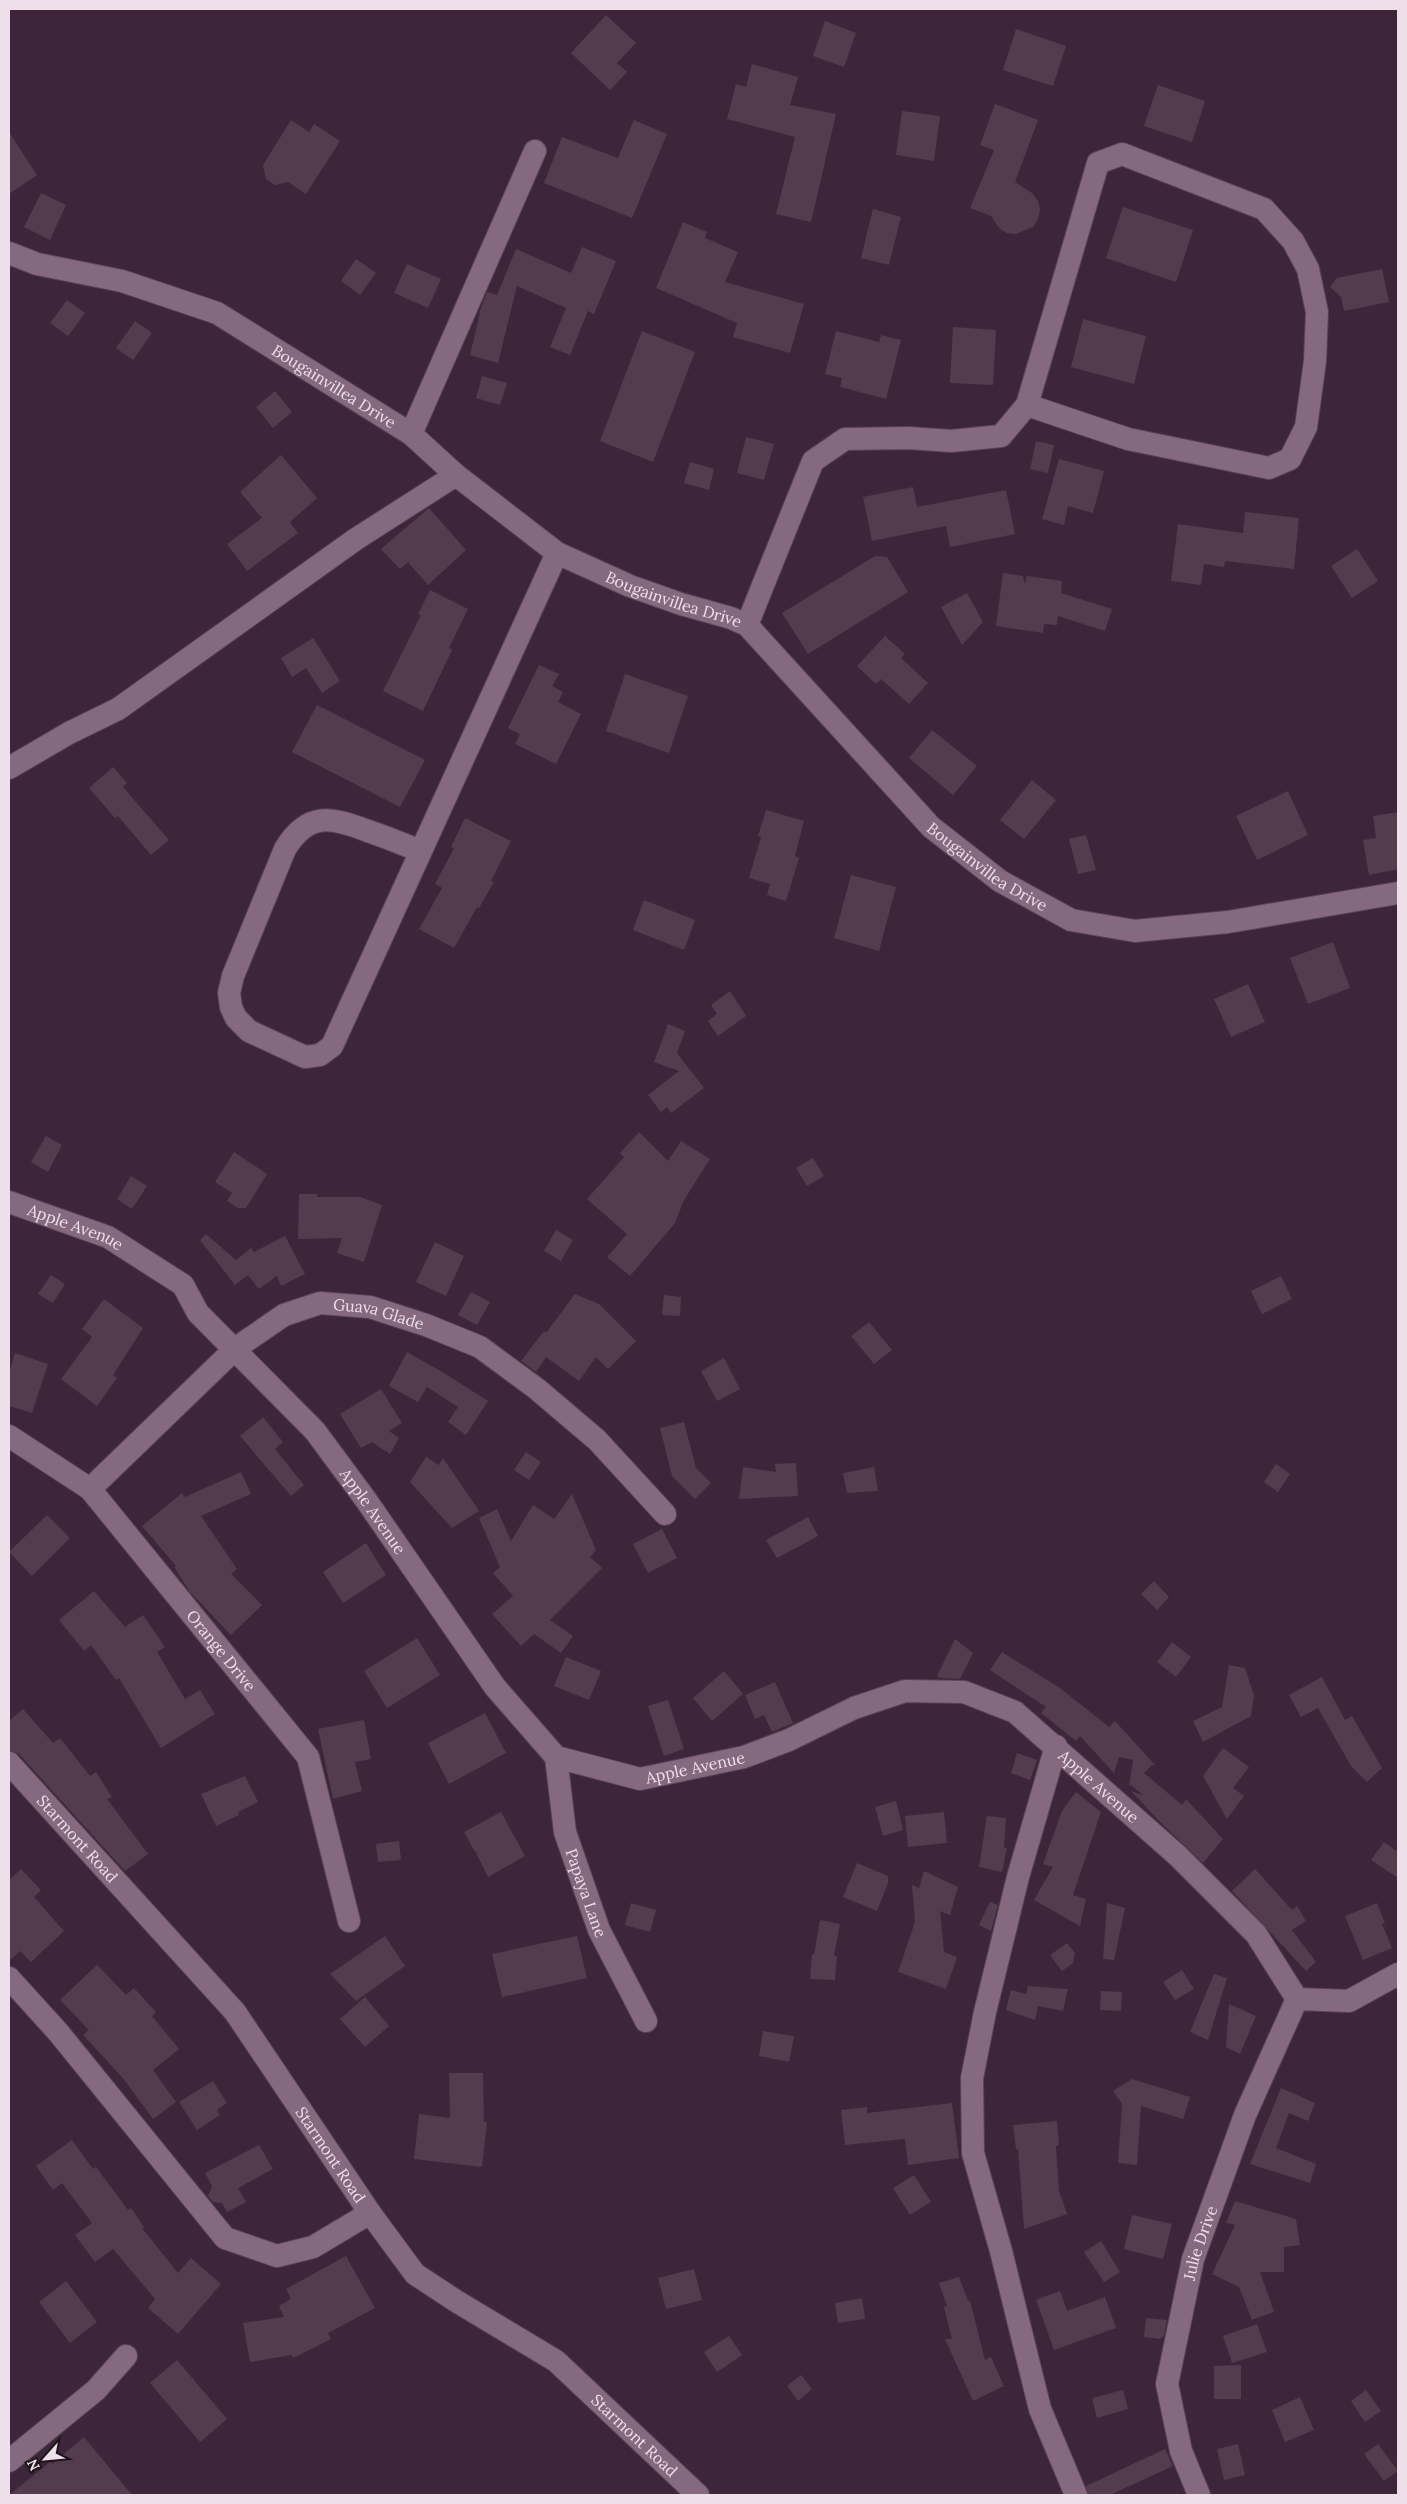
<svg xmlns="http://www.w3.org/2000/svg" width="1407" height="2504" font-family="Lora,serif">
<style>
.building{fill:#543c4f}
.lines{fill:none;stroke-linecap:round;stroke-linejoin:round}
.minor-casing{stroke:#594455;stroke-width:24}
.minor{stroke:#856a7f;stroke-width:22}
.labels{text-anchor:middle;stroke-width:4.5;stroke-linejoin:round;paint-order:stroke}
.street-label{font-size:16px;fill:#eedfea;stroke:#1e131b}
</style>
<rect width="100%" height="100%" fill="#3d2639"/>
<!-- building -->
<g class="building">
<polygon points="606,15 636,43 617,63 627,72 610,90 571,53"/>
<polygon points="825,21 856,33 844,67 813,56"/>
<polygon points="1016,29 1066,46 1053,86 1003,70"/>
<polygon points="752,64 798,77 790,105 836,114 811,222 776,214 795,137 727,119 736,84 746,87"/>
<polygon points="1158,85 1205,101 1192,142 1144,126"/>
<polygon points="995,104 1038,120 1015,182 1032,193 1038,201 1040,210 1038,219 1033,227 1016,234 1007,233 999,228 991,216 970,208 994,150 980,145"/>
<polygon points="902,111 940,116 934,161 896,155"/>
<polygon points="291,120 309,132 314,124 340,141 306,194 288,182 275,185 266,179 263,165"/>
<polygon points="634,120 667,134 632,218 544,183 562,137 618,158"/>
<polygon points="9,132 37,175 9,194"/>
<polygon points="41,193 66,205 50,240 24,227"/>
<polygon points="1123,207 1193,230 1176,282 1106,258"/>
<polygon points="873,209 901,217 889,265 861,258"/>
<polygon points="683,222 707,232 705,238 738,252 725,282 804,304 790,353 733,337 737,323 656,288"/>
<polygon points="582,247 616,261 594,314 588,311 570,355 550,347 566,308 517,286 498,363 470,355 480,313 479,313 487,292 497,295 516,249 571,273"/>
<polygon points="356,259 376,273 360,295 341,281"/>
<polygon points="407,264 441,279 428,308 394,293"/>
<polygon points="1382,269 1389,302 1344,311 1341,297 1330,287 1337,278"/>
<polygon points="67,300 85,313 68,336 50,323"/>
<polygon points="1083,319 1146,336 1134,384 1071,367"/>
<polygon points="135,321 152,333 133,360 116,348"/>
<polygon points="953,327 996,330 993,385 950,383"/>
<polygon points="642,331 695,352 653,462 600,441"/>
<polygon points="836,331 879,342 881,335 901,340 886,399 840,387 842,378 825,374"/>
<polygon points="482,376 507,383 500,405 476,398"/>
<polygon points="275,391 292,412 273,428 256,407"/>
<polygon points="746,437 774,444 764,480 737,473"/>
<polygon points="1036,441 1054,445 1048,473 1030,469"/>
<polygon points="281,455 317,498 290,522 298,533 247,571 227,544 262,518 240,492"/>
<polygon points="1059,459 1104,471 1093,513 1068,506 1064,525 1042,519"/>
<polygon points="690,462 714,469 709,490 684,483"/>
<polygon points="913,487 917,507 1006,490 1015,534 950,547 946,526 872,541 863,497"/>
<polygon points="429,508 466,550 428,585 408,562 400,569 381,549"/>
<polygon points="1245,512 1299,518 1294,569 1225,561 1224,567 1204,564 1201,585 1171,581 1178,524 1243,533"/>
<polygon points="1357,549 1378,581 1352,598 1331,566"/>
<polygon points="875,556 887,557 908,592 808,654 782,613"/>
<polygon points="1003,573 1023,576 1025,584 1027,576 1062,581 1061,593 1112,609 1105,631 1058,616 1057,625 1044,624 1043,633 996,626"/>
<polygon points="430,590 468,609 449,648 452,650 423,711 383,691 421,615 418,614"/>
<polygon points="967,593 983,622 962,645 941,607"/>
<polygon points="885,636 905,654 901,658 928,683 909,704 881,679 876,684 857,666"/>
<polygon points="313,638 340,681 322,693 306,668 292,677 281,658"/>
<polygon points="539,665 559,674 552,686 563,692 558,702 581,714 556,764 515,744 520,734 508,728"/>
<polygon points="625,674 688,696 669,753 606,731"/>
<polygon points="317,705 425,760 400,807 292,752"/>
<polygon points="932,730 977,766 953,795 909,758"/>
<polygon points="113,767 127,783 123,787 169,840 151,855 118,816 115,818 89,788"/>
<polygon points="1032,780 1056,800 1024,839 1000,820"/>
<polygon points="1288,791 1308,835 1257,860 1236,816"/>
<polygon points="766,810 804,821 795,856 799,858 786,901 767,895 770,884 749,878 761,837 758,836"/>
<polygon points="1398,812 1398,869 1369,875 1363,840 1376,838 1373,816"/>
<polygon points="465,818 511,841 491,881 494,882 479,908 477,907 454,948 419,929 442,888 435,884 454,848 451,847"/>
<polygon points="1086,835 1096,870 1078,874 1069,839"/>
<polygon points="851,875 896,887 879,951 834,938"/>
<polygon points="644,900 695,920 684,950 633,930"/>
<polygon points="1333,942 1350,988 1308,1004 1290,958"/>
<polygon points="1248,984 1265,1022 1231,1037 1214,999"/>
<polygon points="730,991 746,1016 718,1036 708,1021 717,1014 711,1005"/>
<polygon points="668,1024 685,1031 677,1053 704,1088 671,1113 667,1107 661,1112 648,1095 679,1071 654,1062"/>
<polygon points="639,1132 668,1161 681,1141 710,1159 684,1200 675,1223 630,1276 607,1257 627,1234 587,1199 624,1157 620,1153"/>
<polygon points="46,1136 62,1145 48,1172 31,1162"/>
<polygon points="234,1152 267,1174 246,1208 238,1208 227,1201 232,1193 215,1182"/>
<polygon points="813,1158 824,1176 807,1186 796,1168"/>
<polygon points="131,1176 147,1186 132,1209 117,1199"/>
<polygon points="299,1194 317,1194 317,1197 360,1197 382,1205 364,1262 337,1253 342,1238 298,1239"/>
<polygon points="556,1230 573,1240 561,1261 544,1251"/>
<polygon points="206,1234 236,1260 251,1248 254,1252 285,1236 305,1274 281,1286 277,1276 259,1289 248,1275 235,1285 200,1240"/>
<polygon points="435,1242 464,1256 446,1296 416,1282"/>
<polygon points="51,1275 65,1284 53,1303 38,1294"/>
<polygon points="1281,1276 1292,1299 1262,1314 1251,1291"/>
<polygon points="471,1292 490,1302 477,1325 458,1315"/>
<polygon points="575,1294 599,1304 636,1341 608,1369 596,1357 579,1381 546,1357 536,1372 521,1361 544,1331 546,1333"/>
<polygon points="664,1295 681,1297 680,1316 662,1315"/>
<polygon points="104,1299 143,1328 113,1375 117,1378 97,1406 61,1379 92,1337 82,1329"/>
<polygon points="869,1322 892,1350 874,1364 851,1336"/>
<polygon points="407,1352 444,1373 488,1401 466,1435 448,1422 458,1407 427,1387 418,1402 389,1386"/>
<polygon points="15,1353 48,1364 32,1413 9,1406 9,1373"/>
<polygon points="724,1358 740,1389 717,1401 701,1371"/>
<polygon points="381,1389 402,1423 389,1431 399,1438 390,1454 372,1442 361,1448 340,1414"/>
<polygon points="263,1417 283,1442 275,1449 304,1485 291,1496 240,1436"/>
<polygon points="684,1422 696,1468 711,1483 695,1499 672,1476 660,1428"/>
<polygon points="526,1452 541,1462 529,1480 514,1470"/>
<polygon points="426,1457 439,1465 443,1458 479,1511 452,1528 410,1482"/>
<polygon points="796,1463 798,1496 739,1499 743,1467 776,1472 775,1464"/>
<polygon points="1276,1464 1290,1474 1278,1492 1264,1482"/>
<polygon points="874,1467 878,1491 847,1493 843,1473"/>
<polygon points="241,1472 251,1494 201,1516 237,1569 231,1574 262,1605 231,1635 190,1592 174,1567 176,1566 142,1526 182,1493 185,1497"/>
<polygon points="572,1494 596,1550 590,1557 602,1568 550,1620 573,1636 561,1653 534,1634 521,1646 492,1614 513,1596 493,1573 500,1567 479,1518 497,1509 511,1541 533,1505 554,1519"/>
<polygon points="47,1515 70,1538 32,1576 9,1552"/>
<polygon points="808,1517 818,1536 777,1558 766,1540"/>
<polygon points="662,1529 677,1558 648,1573 633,1544"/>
<polygon points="366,1543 386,1575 343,1603 323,1572"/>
<polygon points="1154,1581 1169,1597 1157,1610 1141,1594"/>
<polygon points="94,1591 125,1627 143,1615 165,1647 157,1652 185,1699 200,1690 215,1714 161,1748 119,1678 116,1680 91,1645 84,1651 59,1620"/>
<polygon points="417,1638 440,1675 387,1708 364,1671"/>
<polygon points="955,1639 973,1653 960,1679 941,1678 937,1676"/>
<polygon points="1172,1642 1191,1657 1176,1677 1157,1662"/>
<polygon points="1002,1652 1060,1688 1109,1727 1115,1721 1156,1766 1152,1765 1144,1773 1182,1805 1186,1799 1223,1839 1203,1863 1160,1822 1131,1791 1143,1795 1131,1785 1129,1787 1133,1760 1119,1757 1114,1773 1080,1736 1076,1741 1041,1713 1046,1707 990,1670"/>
<polygon points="566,1657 601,1671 589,1700 554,1686"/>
<polygon points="1229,1665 1245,1668 1254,1695 1251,1716 1203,1742 1193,1721 1222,1707"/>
<polygon points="724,1671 743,1694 712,1721 693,1698"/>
<polygon points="1322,1677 1345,1720 1352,1716 1382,1768 1367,1782 1351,1766 1318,1708 1301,1717 1289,1695"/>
<polygon points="775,1682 793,1723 772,1732 764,1715 755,1719 745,1695"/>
<polygon points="668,1700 684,1749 664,1756 648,1706"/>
<polygon points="23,1709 53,1743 60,1738 90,1776 96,1772 112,1797 107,1799 148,1854 125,1871 19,1754 9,1750 9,1721"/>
<polygon points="485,1713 506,1753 449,1784 428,1743"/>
<polygon points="364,1720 371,1759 355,1762 362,1791 333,1799 318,1729"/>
<polygon points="1223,1748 1249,1767 1233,1788 1244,1796 1227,1819 1203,1776"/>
<polygon points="1017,1753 1037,1760 1030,1780 1011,1773"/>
<polygon points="245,1776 258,1802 238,1812 239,1815 216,1826 201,1794"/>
<polygon points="1076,1792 1101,1812 1073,1895 1086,1899 1080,1926 1034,1900 1053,1867 1043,1864 1062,1811"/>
<polygon points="896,1801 903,1830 883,1836 875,1807"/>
<polygon points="501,1812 525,1856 488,1877 476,1853 478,1852 475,1852 464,1832"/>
<polygon points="944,1812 947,1843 908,1847 905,1816"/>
<polygon points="987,1816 1006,1818 1004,1848 1007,1848 1002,1872 979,1867"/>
<polygon points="399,1841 401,1860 378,1862 376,1844"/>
<polygon points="1384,1842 1398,1852 1398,1878 1371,1860"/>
<polygon points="857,1863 888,1876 888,1883 877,1911 843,1897"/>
<polygon points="21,1869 41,1890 34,1897 64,1931 31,1962 20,1951 9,1961 9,1880"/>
<polygon points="1255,1869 1292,1910 1297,1906 1306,1921 1292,1930 1316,1962 1306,1971 1232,1891"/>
<polygon points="924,1871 958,1887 950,1915 940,1911 944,1952 957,1957 946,1989 898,1972 915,1922 912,1885 919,1888"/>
<polygon points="990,1902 998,1905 991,1931 979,1925"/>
<polygon points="631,1903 656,1910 650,1932 625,1925"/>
<polygon points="1107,1903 1125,1908 1114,1960 1103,1959"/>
<polygon points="1377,1903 1385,1923 1382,1924 1392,1948 1363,1960 1345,1916"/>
<polygon points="820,1920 840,1924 834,1956 837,1956 835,1980 810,1979 812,1954 814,1955"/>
<polygon points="385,1936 405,1966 356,2001 330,1974"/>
<polygon points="577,1936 587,1978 502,1997 492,1954"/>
<polygon points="1067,1943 1075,1953 1073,1963 1062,1971 1050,1955"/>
<polygon points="97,1965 126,1995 134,1988 156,2012 152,2016 179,2049 153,2070 176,2102 153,2119 122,2077 83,2035 89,2030 60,2000"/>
<polygon points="1182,1970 1194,1989 1175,2000 1163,1982"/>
<polygon points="1214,1974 1227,1978 1208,2040 1190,2032"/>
<polygon points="1028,1986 1068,1989 1063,2011 1038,2006 1035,2020 1006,2010 1011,1990 1026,1994"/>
<polygon points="1101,1991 1122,1992 1121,2011 1100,2010"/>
<polygon points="365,1997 389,2026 365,2047 340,2019"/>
<polygon points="1229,2004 1256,2016 1240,2054 1226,2047"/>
<polygon points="763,2031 794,2036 789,2062 759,2056"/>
<polygon points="449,2073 483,2073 484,2122 487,2122 482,2167 414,2159 419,2114 450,2118"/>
<polygon points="1132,2079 1190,2097 1183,2119 1141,2106 1137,2165 1118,2163 1122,2104 1113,2091"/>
<polygon points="213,2081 227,2103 217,2110 220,2115 197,2130 179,2102"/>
<polygon points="1281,2088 1315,2103 1308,2121 1289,2113 1276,2148 1316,2164 1310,2183 1250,2164"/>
<polygon points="952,2103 959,2158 908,2165 905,2139 845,2145 841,2110 867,2107 867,2113"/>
<polygon points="1057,2121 1059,2145 1056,2146 1059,2191 1067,2214 1024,2229 1018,2149 1016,2149 1013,2125"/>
<polygon points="72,2140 93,2169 96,2167 128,2210 131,2208 144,2227 142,2228 178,2273 191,2258 221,2284 178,2334 148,2308 155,2299 113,2249 95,2262 75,2235 92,2223 62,2183 53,2190 36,2166"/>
<polygon points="259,2145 273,2169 238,2188 246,2202 227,2212 222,2203 213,2202 208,2196 212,2186 205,2173"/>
<polygon points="914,2175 931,2202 910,2215 893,2188"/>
<polygon points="1235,2201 1296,2219 1300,2245 1284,2247 1284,2272 1260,2272 1274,2312 1252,2320 1239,2287 1212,2274 1235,2225 1226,2223"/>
<polygon points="1132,2215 1172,2224 1163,2259 1124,2249"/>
<polygon points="1101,2241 1120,2272 1104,2282 1084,2252"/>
<polygon points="346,2256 375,2308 328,2333 331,2339 293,2358 292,2355 250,2362 243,2323 284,2317 279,2306 291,2299 286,2289"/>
<polygon points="694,2269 702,2300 666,2309 658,2278"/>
<polygon points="959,2277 968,2301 970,2301 985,2360 991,2357 1004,2386 973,2401 945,2339 952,2339 944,2307 947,2306 939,2283"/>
<polygon points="66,2281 97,2322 70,2343 39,2302"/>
<polygon points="1060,2291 1067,2311 1105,2297 1116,2328 1054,2350 1036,2300"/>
<polygon points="862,2298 865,2319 838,2323 835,2303"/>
<polygon points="1146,2318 1167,2320 1164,2336 1160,2339 1144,2337"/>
<polygon points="1257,2324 1267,2352 1232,2363 1223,2336"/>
<polygon points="729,2336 742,2355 717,2372 704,2352"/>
<polygon points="177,2360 227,2419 200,2442 150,2383"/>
<polygon points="1241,2365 1241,2399 1214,2399 1214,2366"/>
<polygon points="801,2375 812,2389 798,2401 787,2386"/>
<polygon points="1123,2390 1128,2409 1097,2418 1092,2398"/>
<polygon points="1366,2390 1381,2411 1365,2422 1351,2401"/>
<polygon points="1300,2397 1314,2430 1285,2442 1272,2410"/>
<polygon points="84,2437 132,2495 9,2495 50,2462 52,2464"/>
<polygon points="1238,2444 1245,2475 1224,2480 1217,2449"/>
<polygon points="1378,2444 1398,2471 1384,2481 1364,2454"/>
<polygon points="1165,2449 1173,2466 1110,2495 1089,2495 1086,2486"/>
</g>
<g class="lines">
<defs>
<g id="minor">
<path id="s1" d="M 9,253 L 37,264 L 122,281 L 217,313 L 411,434 L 456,475 L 557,553 L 630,586 L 681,604 L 731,618 L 747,625 L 931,827 L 1000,881 L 1071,920 L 1135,931 L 1228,922 L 1398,893"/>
<polyline points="411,434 535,151"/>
<polyline points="747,625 813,461 845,439 909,438 951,441 1001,436 1027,405 1128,439 1269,468 1290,459 1306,427 1315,361 1317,312 1308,269 1293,241 1264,209 1122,154 1098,163 1027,405"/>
<polyline points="9,768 69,733 118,709 356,539 456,475"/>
<path d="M 420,851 C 403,844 386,837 368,831 C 332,817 308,811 285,849 L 233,976 L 229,993 L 231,1007 L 236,1018 L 249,1031 L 305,1057 L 320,1055 L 332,1046 L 557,553"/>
<path id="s2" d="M 9,1202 L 108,1237 L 183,1285 L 198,1313 L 315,1431 L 366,1500 L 495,1687 L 556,1757 L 640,1779 L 744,1757 L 789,1740 L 854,1708 L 905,1691 L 964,1692 L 1015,1712 L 1178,1856 L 1256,1934 L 1297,1999 L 1349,2001 L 1398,1974"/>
<path id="s3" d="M 9,1436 L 90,1489 L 308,1757 L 349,1921"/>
<path id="s4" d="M 90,1489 L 236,1348 L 284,1315 L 320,1303 L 370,1307 L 426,1325 L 480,1347 L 537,1389 L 597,1440 L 665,1514"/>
<polyline points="1056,1746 1018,1877 985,2012 972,2078 973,2153 1001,2251 1040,2409 1076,2495"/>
<path id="s5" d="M 556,1757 L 565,1832 L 599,1930 L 646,2021"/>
<path id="s6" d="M 9,1763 L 235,2012 L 370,2213 L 415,2274 L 456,2301 L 556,2361 L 698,2495"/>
<polyline points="9,1978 58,2032 225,2238 277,2256 313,2247 370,2213"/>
<polyline points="9,2461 96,2390 126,2356"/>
<path id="s7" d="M 1199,2495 L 1181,2451 L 1167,2384 L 1193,2259 L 1245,2115 L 1297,1999"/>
</g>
</defs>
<!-- minor casing -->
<use href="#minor" class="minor-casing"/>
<!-- minor -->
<use href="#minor" class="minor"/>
</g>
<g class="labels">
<!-- street labels -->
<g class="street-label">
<text dy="6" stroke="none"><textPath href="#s1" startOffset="355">Bougainvillea Drive</textPath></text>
<text dy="6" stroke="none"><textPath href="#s1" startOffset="760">Bougainvillea Drive</textPath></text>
<text dy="6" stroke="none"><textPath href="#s1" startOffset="1180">Bougainvillea Drive</textPath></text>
<text dy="6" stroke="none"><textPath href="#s2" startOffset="71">Apple Avenue</textPath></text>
<text dy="6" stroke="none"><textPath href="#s4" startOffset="359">Guava Glade</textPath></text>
<text dy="6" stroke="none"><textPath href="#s2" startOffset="491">Apple Avenue</textPath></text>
<text dy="6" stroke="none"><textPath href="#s3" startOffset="305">Orange Drive</textPath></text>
<text dy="6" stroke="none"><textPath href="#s2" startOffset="941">Apple Avenue</textPath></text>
<text dy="6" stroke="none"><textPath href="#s2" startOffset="1391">Apple Avenue</textPath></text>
<text dy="6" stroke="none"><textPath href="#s6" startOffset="102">Starmont Road</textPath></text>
<text dy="6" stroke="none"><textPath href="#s5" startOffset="140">Papaya Lane</textPath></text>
<text dy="6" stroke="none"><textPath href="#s6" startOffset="508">Starmont Road</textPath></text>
<text dy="6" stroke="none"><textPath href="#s7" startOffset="261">Julie Drive</textPath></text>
<text dy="6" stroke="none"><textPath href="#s6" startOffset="928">Starmont Road</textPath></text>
</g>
</g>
<!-- border -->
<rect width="1407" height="2504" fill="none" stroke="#eedfea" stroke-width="20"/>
<!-- north arrow -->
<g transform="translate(45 2459) rotate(243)" stroke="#1e131b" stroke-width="4" paint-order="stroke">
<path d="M0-4L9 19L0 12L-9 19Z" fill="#eedfea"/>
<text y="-8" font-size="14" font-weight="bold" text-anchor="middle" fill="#eedfea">N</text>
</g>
</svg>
